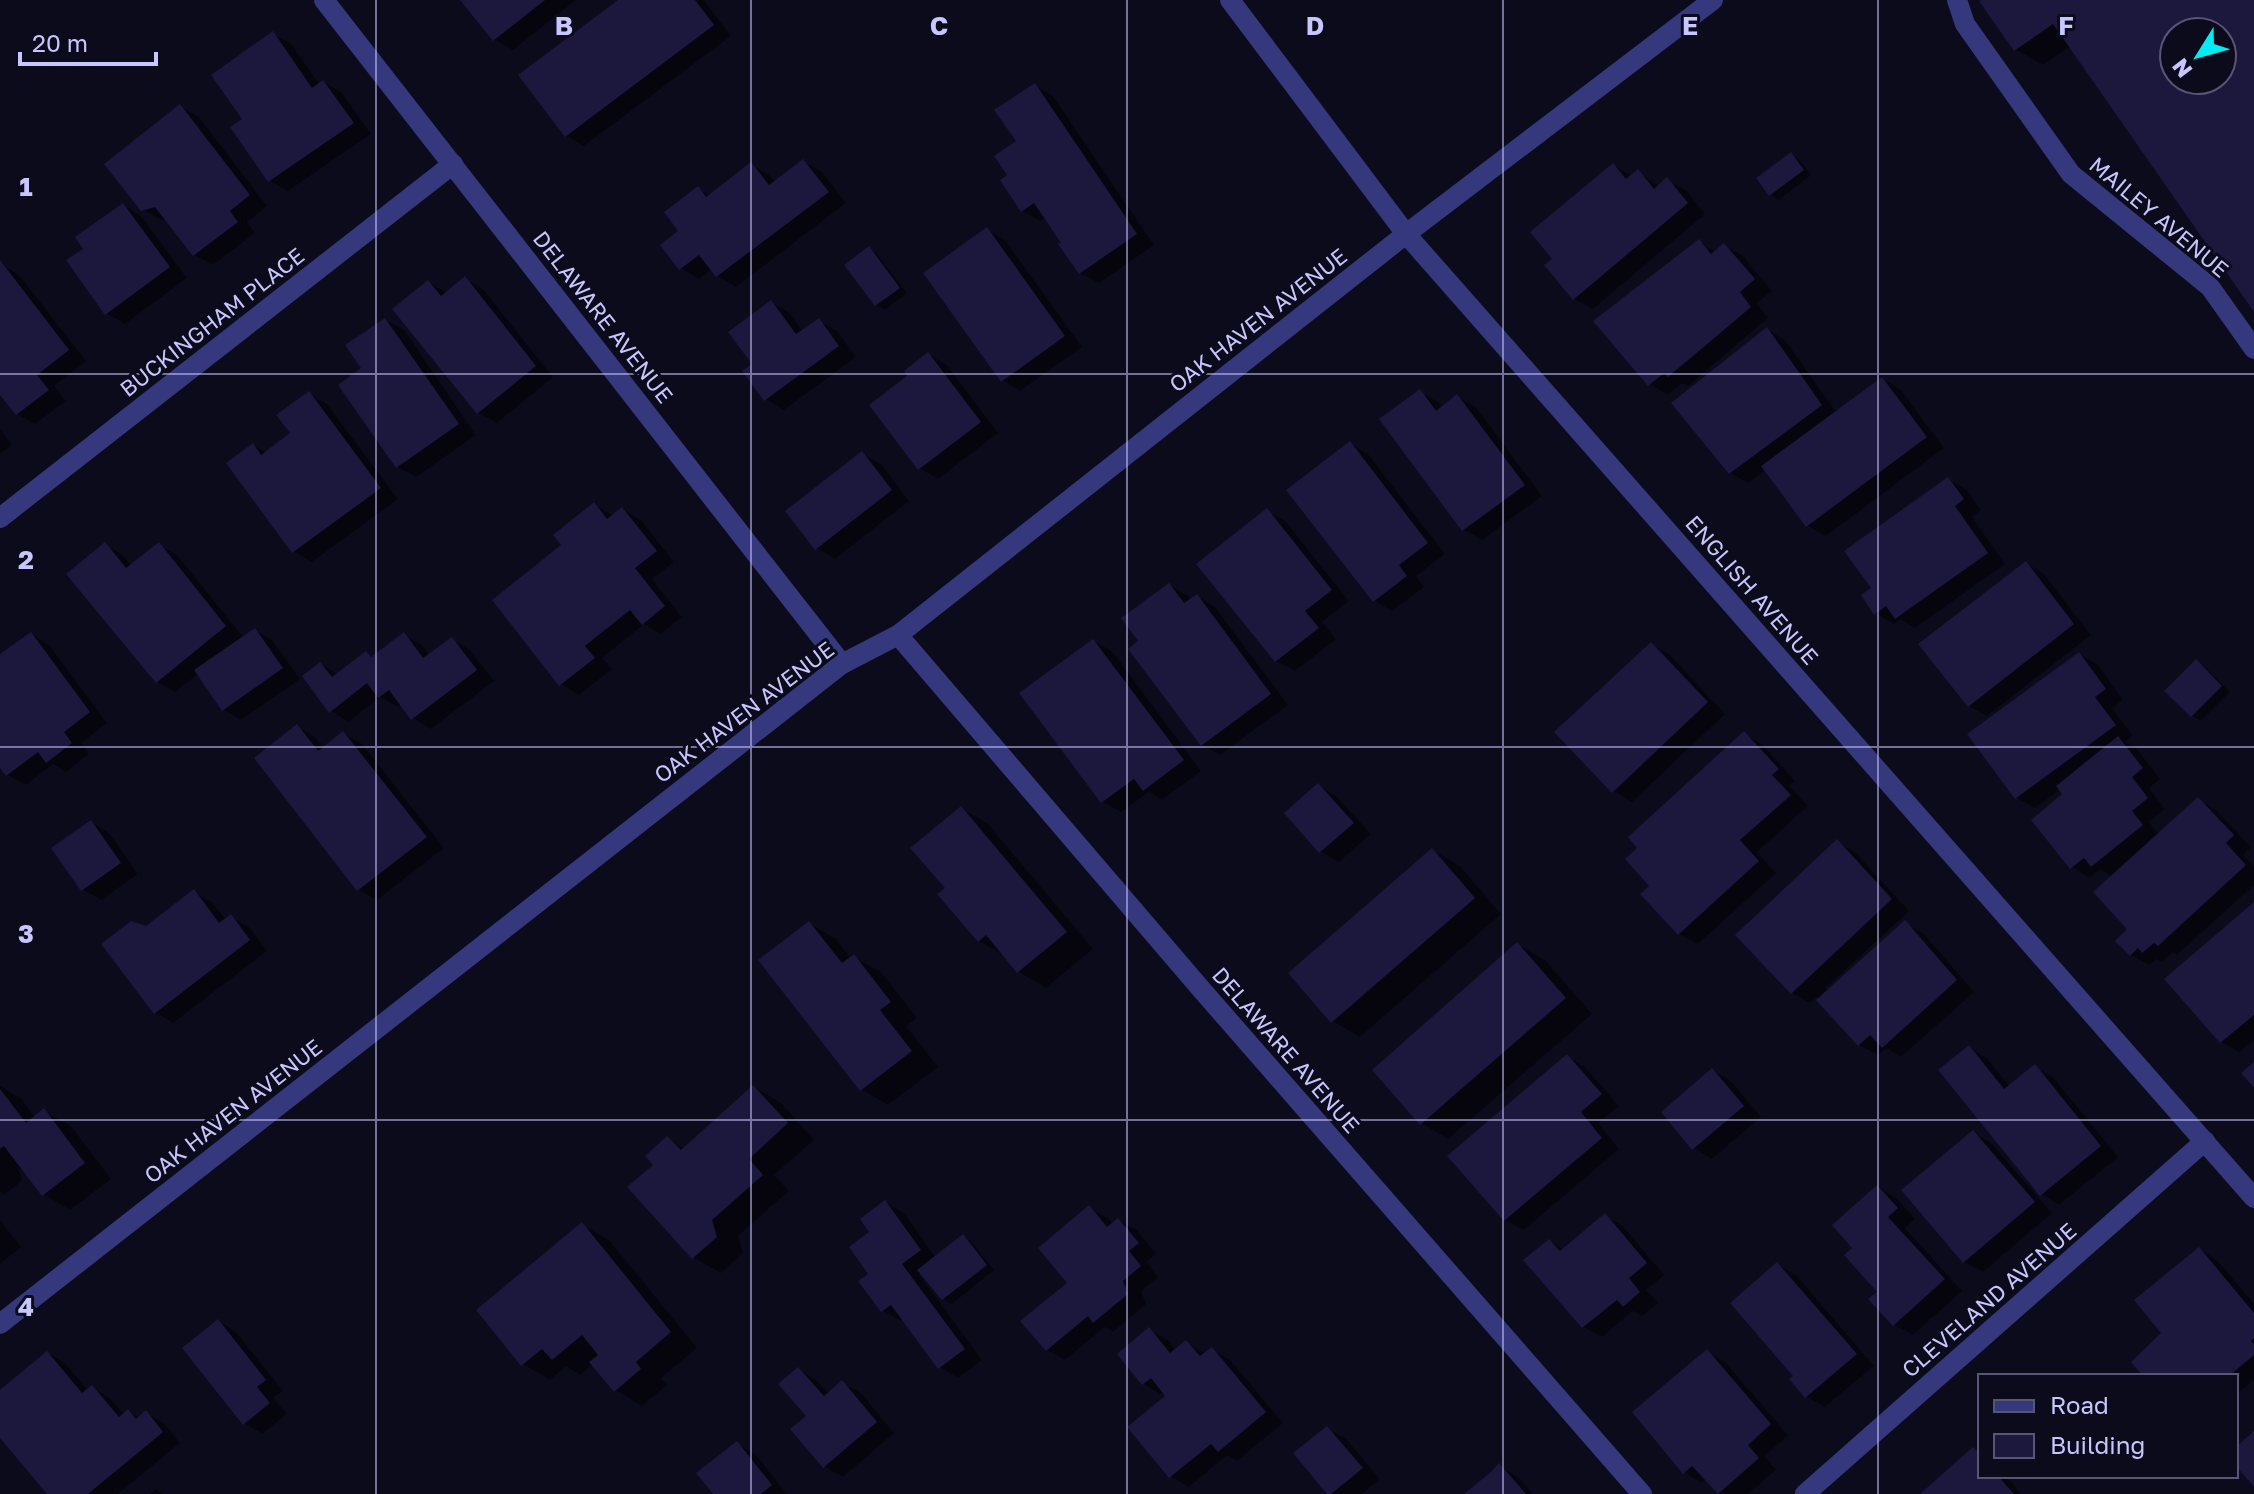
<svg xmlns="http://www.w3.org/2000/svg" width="2254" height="1494" font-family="'Golos Text',sans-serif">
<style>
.shadow{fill:#0007;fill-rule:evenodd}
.building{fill:#1b173d;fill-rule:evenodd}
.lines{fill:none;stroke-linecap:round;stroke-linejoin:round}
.street{stroke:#35387c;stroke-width:20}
.grid{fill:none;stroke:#c8c6ff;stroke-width:2;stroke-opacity:0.55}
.labels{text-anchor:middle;stroke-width:6;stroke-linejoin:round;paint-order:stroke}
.street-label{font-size:22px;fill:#c8c6ff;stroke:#0c0b1c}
.grid-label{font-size:26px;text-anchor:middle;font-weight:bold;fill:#c8c6ff;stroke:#0c0b1c;stroke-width:6;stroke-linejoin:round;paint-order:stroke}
</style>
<rect width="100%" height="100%" fill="#0c0b1c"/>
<!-- shadow -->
<g class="shadow">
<polygon points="463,0 576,0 513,50 495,40"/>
<polygon points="622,0 704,0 731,36 584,146 566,136"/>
<path d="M 1984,0 L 2254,0 L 2254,308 L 2071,46 L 2043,65 L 2016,50 ZM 2174,32 L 2222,32 L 2222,80 L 2174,80 Z"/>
<polygon points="273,34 291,44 320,85 324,82 342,93 371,134 288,191 270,181 244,120"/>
<polygon points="1035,85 1053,96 1154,245 1099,283 1080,273 1046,217 1041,221 1022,211 1018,142"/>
<polygon points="181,107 199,117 267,206 247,222 255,233 213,265 194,255 167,219 161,220 142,209"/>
<polygon points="1791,154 1799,159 1811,175 1779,200 1770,195"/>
<polygon points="803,161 822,172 846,203 736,287 718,276 712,269 699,279 681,268 681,231 698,189 710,196 751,164 769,175 776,183"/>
<polygon points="1613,165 1632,176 1638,172 1660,187 1667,180 1686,190 1705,214 1593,309 1574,299 1555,259"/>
<polygon points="123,205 141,216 187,278 125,324 106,313 85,249"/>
<polygon points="987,230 1005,240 1082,347 1020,391 1002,380"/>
<polygon points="1699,242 1716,252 1724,245 1743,256 1772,291 1757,303 1768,318 1688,386 1682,383 1668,395 1649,384"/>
<polygon points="869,249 877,254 907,293 885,310 876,305"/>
<polygon points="1,264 19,275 86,361 54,386 66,401 35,424 17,414 0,392"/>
<polygon points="465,279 483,289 553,377 497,423 478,413 428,282 447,293"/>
<polygon points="771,302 790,313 803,332 819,321 837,331 856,357 784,410 766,399 755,364"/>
<polygon points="386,320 404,330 476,435 416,477 397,467 364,369"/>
<polygon points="1767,329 1785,340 1837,413 1883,379 1901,390 1944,448 1826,536 1808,526 1766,470 1748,483 1730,473"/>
<polygon points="928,354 947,365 998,433 938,479 919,468 910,376"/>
<polygon points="1420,392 1438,402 1442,408 1457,397 1476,407 1542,496 1482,540 1464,530 1382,419"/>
<polygon points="309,394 327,404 398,499 312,562 294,552 228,464 253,445 267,453 293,434"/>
<polygon points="0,429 12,445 0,454"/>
<polygon points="1350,443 1368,454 1445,554 1416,576 1424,587 1392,611 1374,601"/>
<polygon points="862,453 881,464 909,501 835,559 817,549"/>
<polygon points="1948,479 1967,490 1981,510 1972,517 2005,564 1915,628 1900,619 1894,624 1875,613 1874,589"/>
<polygon points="595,505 614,516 623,509 641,520 674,562 652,579 682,617 661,634 644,624 602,658 612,669 579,695 561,684 564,545"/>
<polygon points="1267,511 1285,521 1349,601 1322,622 1336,639 1295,671 1276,661"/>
<polygon points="105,545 123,555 132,566 159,545 177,555 244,638 255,630 273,641 300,679 241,720 223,709 198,674 175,692 157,682"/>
<polygon points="2026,563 2044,574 2091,635 1987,716 1969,706"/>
<polygon points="1169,585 1188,596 1191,601 1197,596 1215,607 1288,705 1220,755 1202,745"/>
<polygon points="31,634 49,645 107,723 81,743 89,754 66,772 53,764 26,785 7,775 0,765 0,657"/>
<polygon points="404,635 422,645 430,656 452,639 470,650 494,681 431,729 413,718 402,704 398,707 380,697 349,722 331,711 321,664 339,675 366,654 374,658"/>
<polygon points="1093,641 1112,651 1201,771 1162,800 1149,792 1121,812 1103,802 1022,694"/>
<polygon points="1651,644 1670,655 1725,714 1632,802 1613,791"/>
<polygon points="2080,654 2098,665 2123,700 2112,708 2133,736 2125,742 2137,749 2160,779 2149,788 2165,809 2149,822 2159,835 2198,799 2216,810 2251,847 2243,855 2254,867 2254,885 2177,955 2173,952 2162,962 2156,959 2149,965 2131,955 2130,929 2113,877 2100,869 2090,878 2072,867 2065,795 2061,789 2035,808 2016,798"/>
<polygon points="2197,662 2205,667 2230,692 2201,721 2192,716"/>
<polygon points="297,727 315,737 324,749 343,733 362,744 444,848 377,900 359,890 256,759"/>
<polygon points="1745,734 1763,745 1795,781 1789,786 1808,806 1757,852 1776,873 1698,944 1679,934"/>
<polygon points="1318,785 1336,796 1371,834 1339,862 1321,852 1287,813"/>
<polygon points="961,808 988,824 1093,949 1046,988 1019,972 1005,956 979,941 948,888"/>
<polygon points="91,822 109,833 138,874 101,900 82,889"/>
<polygon points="1837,842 1855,852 1909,911 1825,989 1828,992 1905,923 1923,933 1974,992 1901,1057 1886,1048 1878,1055 1859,1045 1817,997 1810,1003 1792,993"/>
<polygon points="1432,850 1460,866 1501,914 1360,1037 1332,1021"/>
<polygon points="194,892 212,902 226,920 231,917 249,927 267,951 173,1023 155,1012 146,928"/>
<polygon points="2254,905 2254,1040 2239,1052 2221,1042"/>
<polygon points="809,923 836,939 851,959 854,957 881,972 917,1018 906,1026 938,1067 888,1105 861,1089"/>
<polygon points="1518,945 1545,960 1592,1014 1448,1139 1421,1123"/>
<polygon points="1969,1047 1987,1058 2010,1087 2035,1067 2053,1077 2118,1157 2059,1205 2041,1194"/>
<polygon points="1567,1056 1585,1067 1619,1106 1598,1123 1619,1149 1524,1230 1505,1220 1450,1156"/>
<polygon points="1713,1071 1731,1081 1761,1117 1712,1159 1694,1148"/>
<polygon points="0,1086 21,1098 35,1118 44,1111 71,1126 111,1179 70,1210 43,1194 23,1167 19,1170 22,1181 4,1195 0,1192"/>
<polygon points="754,1087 781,1103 814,1140 774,1175 789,1191 738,1236 743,1253 721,1273 694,1258 668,1139 685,1149"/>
<polygon points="1973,1132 1991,1143 2052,1213 1983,1272 1964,1262"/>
<polygon points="1878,1187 1896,1198 1915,1219 1905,1228 1962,1291 1913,1335 1895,1325 1871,1299 1880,1292 1855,1248"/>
<polygon points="885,1202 904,1213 936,1258 963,1236 971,1241 994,1270 952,1304 943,1299 921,1272 919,1274 982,1360 958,1378 939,1367 904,1319 901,1321 882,1310 871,1274 872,1233"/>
<polygon points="1089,1208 1108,1218 1113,1225 1119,1220 1137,1230 1156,1254 1146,1262 1158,1277 1141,1291 1146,1304 1113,1332 1105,1327 1065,1360 1047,1350 1069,1283"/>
<polygon points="1605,1216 1623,1226 1664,1275 1646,1290 1658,1303 1642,1316 1633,1311 1602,1337 1583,1327 1550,1241 1564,1250"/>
<polygon points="0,1220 21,1247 0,1264"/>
<polygon points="583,1225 610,1241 697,1348 661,1378 667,1385 642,1406 615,1390 593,1364 580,1375 566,1366 550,1380 523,1364"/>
<polygon points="2199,1249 2217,1260 2254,1304 2254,1380 2237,1394 2236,1376 2145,1376"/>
<polygon points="1778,1265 1796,1275 1874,1366 1825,1407 1807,1397 1796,1376"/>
<polygon points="218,1321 236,1332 283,1391 273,1398 287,1414 262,1434 244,1423"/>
<polygon points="1149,1330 1168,1340 1176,1351 1186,1342 1205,1353 1212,1349 1230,1360 1283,1423 1237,1461 1227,1455 1189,1487 1170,1476 1168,1396 1164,1392 1161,1394 1143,1384"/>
<polygon points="1707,1351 1725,1362 1788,1435 1765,1456 1776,1470 1748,1494 1719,1494 1706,1479 1702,1483 1684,1472"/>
<polygon points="48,1353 66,1364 88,1390 92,1387 110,1398 124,1414 128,1411 140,1418 146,1413 164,1423 180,1443 118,1494 50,1494 0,1435 0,1393"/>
<polygon points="798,1369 816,1380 829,1394 842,1383 861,1393 894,1433 843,1477 825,1467 793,1429 808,1416"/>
<polygon points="1327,1428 1346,1439 1380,1479 1362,1494 1330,1494"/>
<polygon points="737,1444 755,1454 787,1494 715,1494"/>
<polygon points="1974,1450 1980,1453 1980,1476 2006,1476 2021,1494 1923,1494"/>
<polygon points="1499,1466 1517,1476 1533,1494 1466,1494"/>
<polygon points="155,1489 164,1494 150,1494"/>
</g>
<!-- building -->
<g class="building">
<polygon points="460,0 545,0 493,41"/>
<polygon points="618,0 695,0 714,25 565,137 518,75"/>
<path d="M 1981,0 L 2254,0 L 2254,312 L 2053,24 L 2014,51 L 1979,1 ZM 2174,32 L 2222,32 L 2222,80 L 2174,80 Z"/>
<polygon points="273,31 312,88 323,80 354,123 268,182 230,127 242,119 211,75"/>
<polygon points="1035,83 1137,234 1079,274 1058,244 1061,243 1034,203 1021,212 1000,180 1007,175 994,156 1016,141 994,110"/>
<polygon points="180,104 250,195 230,211 238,222 193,256 155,207 141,211 104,164"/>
<polygon points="1791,152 1804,170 1769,196 1756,178"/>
<polygon points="803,159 829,192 716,277 699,255 679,270 660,245 678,231 664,212 698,186 706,197 751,162 769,185"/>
<polygon points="1613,163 1626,179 1638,169 1654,189 1667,177 1688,203 1573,300 1544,265 1552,259 1530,232"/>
<polygon points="123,203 170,267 105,315 66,260 83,249 75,237"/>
<polygon points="987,227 1065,336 1001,382 923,273"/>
<polygon points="1699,239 1711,254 1724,243 1755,279 1740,292 1751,307 1668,377 1664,373 1648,386 1593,321"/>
<polygon points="869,246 900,288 875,306 844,265"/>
<polygon points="0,260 69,350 37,375 49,390 16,415 0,395"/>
<polygon points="465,276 536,366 477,414 392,309 428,280 441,296"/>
<polygon points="771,300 796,334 819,318 839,346 764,401 742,371 752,364 728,332"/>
<polygon points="385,318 459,424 396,468 338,385 361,368 345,345"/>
<polygon points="1767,327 1822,405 1729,474 1671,403"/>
<polygon points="928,352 981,422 918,470 869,405 907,376 904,371"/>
<polygon points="1882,377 1927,437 1806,527 1761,466"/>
<polygon points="1420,389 1436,411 1457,394 1525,485 1462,531 1379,419"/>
<polygon points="309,391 381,488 292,553 226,463 253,443 261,455 290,433 276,415"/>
<polygon points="1350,441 1428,543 1399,565 1407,576 1373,602 1286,490"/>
<polygon points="862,451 892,490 815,550 785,511"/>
<polygon points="1948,477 1964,499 1955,506 1988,553 1895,619 1886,606 1874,615 1861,595 1871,588 1844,551"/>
<polygon points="594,502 607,519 622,507 657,551 635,568 665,606 642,625 630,610 585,646 595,658 559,686 492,600 561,545 553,535"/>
<polygon points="1267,508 1332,590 1305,611 1319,628 1275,662 1196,564"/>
<polygon points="105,542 126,568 159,542 226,626 156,683 66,574"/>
<polygon points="2026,561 2074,624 1968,707 1918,644"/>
<polygon points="1169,583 1184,603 1197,594 1271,694 1201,746 1128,649 1138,641 1121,618"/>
<polygon points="255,628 283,668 222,711 194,670"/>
<polygon points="31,632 90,712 64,732 72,743 46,763 38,752 6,776 0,768 0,654"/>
<polygon points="404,632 423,658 452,637 477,670 411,720 389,690 378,698 367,683 329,713 302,676 320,662 332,677 366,651 371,657"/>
<polygon points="1093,639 1184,760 1143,791 1134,779 1101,803 1019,693"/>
<polygon points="1651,642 1708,702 1612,793 1554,732"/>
<polygon points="2079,652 2106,689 2095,697 2116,725 2015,799 1967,734"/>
<polygon points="2196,659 2222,686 2191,717 2164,691"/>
<polygon points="297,724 318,751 343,731 427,837 357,891 254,758"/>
<polygon points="1744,731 1779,769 1772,775 1791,795 1740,840 1759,861 1678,935 1640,894 1649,886 1625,859 1637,848 1628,837"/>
<polygon points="2118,736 2143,768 2132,777 2148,798 2132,811 2143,825 2091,867 2084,858 2070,869 2031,820 2062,794 2056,786"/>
<polygon points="1318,783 1354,823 1319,853 1284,813"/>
<polygon points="2198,797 2234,835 2226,843 2246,865 2158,946 2154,943 2142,953 2138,948 2130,956 2115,941 2127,929 2093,892"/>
<polygon points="961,806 1067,932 1017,973 986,935 978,942 937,894 945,888 910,848"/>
<polygon points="91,820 121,863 81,891 51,848"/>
<polygon points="1837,839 1892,899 1791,994 1735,935"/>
<polygon points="1432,848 1475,898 1331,1023 1288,973"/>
<polygon points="194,889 219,923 231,914 250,940 154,1014 101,944 131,921 146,926"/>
<polygon points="2254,902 2254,1015 2220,1043 2164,979"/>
<polygon points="1905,920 1957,980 1882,1048 1870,1035 1858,1046 1816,1000"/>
<polygon points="809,921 842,963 854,954 891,1002 880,1010 912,1051 860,1091 758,960"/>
<polygon points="1517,942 1566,998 1420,1125 1372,1070"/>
<polygon points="1969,1045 2004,1089 2035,1064 2101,1146 2040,1196 1938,1070"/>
<polygon points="1567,1054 1602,1094 1581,1112 1602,1138 1504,1221 1447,1156"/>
<polygon points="2254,1062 2254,1088 2241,1073"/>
<polygon points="1712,1068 1744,1106 1692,1150 1661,1112"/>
<polygon points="753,1085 788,1123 749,1159 763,1175 712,1220 717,1237 692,1259 627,1187 653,1165 645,1156 667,1136 681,1150"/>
<polygon points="0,1089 26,1123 44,1108 85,1163 42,1196 4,1146 0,1149"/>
<polygon points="1973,1130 2035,1202 1963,1263 1901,1190"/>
<polygon points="1877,1185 1898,1208 1888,1217 1945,1279 1893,1326 1868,1299 1877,1292 1844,1255 1852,1248 1832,1225"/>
<polygon points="885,1200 921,1250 902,1264 965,1349 938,1369 891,1305 881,1312 858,1281 868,1274 849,1247 869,1232 860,1219"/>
<polygon points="1089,1205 1107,1227 1118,1218 1139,1243 1129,1251 1141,1266 1123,1281 1128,1294 1093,1323 1088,1316 1046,1351 1020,1321 1067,1283 1038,1248"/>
<polygon points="1605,1213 1647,1263 1629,1278 1640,1292 1623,1307 1617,1300 1582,1328 1523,1260 1549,1239 1560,1251"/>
<polygon points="582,1222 671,1332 636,1362 641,1369 614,1392 589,1362 598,1355 582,1335 552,1360 542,1349 521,1366 476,1310"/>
<polygon points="963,1234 987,1265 942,1300 917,1270"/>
<polygon points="2199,1247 2254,1313 2254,1338 2251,1341 2254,1344 2254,1355 2229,1376 2143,1376 2131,1362 2161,1333 2134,1300"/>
<polygon points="1777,1262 1857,1354 1805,1398 1789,1379 1793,1376 1730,1303"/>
<polygon points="218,1319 266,1380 257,1387 270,1403 243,1425 182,1348"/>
<polygon points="1149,1327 1170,1353 1186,1340 1200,1356 1212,1347 1266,1412 1218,1452 1211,1444 1169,1478 1127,1427 1165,1396 1151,1378 1142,1385 1117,1354"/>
<polygon points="1707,1349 1771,1424 1748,1445 1759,1458 1718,1494 1692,1466 1683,1474 1632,1412"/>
<polygon points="47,1351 82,1393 92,1385 119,1417 128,1409 136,1419 146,1410 163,1432 88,1494 47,1494 0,1438 0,1390"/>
<polygon points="798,1367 824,1396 842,1380 877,1422 823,1468 790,1429 806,1416 778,1384"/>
<polygon points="1327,1426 1363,1468 1331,1494 1327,1494 1293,1453"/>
<polygon points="2254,1431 2254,1487 2236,1466 2236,1447"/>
<polygon points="737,1441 772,1485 761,1494 713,1494 696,1473"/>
<polygon points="1973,1447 1980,1455 1980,1476 1998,1476 2014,1494 1920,1494"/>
<polygon points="1499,1463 1526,1494 1464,1494 1491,1472"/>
</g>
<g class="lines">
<!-- street -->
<g class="street">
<polyline points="324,0 842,664"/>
<polyline points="1230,0 1406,234 2254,1198"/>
<polyline points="1957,0 1965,24 2071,174 2210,287 2254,349"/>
<polyline points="0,518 453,164"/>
<polyline points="898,635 1201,989 1642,1494"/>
<polyline points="0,1324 842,664 898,635 1406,234 1713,0"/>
<polyline points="1805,1494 2205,1141"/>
</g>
</g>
<!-- grid -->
<path class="grid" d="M 376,0 L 376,1494M 751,0 L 751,1494M 1127,0 L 1127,1494M 1503,0 L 1503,1494M 1878,0 L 1878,1494M 0,374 L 2254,374M 0,747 L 2254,747M 0,1120 L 2254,1120"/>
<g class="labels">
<!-- street labels -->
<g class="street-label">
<text transform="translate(2159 217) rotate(40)" y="8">MAILEY AVENUE</text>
<text transform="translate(603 317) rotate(52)" y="8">DELAWARE AVENUE</text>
<text transform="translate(1258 320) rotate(-38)" y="8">OAK HAVEN AVENUE</text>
<text transform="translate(212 322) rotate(-38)" y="8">BUCKINGHAM PLACE</text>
<text transform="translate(1752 590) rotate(49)" y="8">ENGLISH AVENUE</text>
<text transform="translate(744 712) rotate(-37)" y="8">OAK HAVEN AVENUE</text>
<text transform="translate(1286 1050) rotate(49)" y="8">DELAWARE AVENUE</text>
<text transform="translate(233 1111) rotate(-38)" y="8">OAK HAVEN AVENUE</text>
<text transform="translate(1989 1300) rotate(-41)" y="8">CLEVELAND AVENUE</text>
</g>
</g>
<g class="grid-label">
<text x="564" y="35">B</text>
<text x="939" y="35">C</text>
<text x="1315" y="35">D</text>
<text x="1690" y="35">E</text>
<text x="2066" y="35">F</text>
<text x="26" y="196">1</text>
<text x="26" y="569">2</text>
<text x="26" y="943">3</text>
<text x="26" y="1316">4</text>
</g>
<!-- legend -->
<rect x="1978" y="1374" width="260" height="104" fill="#0c0b1c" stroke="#575677" stroke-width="2"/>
<rect x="1994" y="1400" width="40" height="12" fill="#35387c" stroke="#575677" stroke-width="2"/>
<text x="2050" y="1414" font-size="24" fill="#c8c6ff">Road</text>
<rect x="1994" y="1434" width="40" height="24" fill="#1b173d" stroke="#575677" stroke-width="2"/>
<text x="2050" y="1454" font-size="24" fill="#c8c6ff">Building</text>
<!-- north arrow -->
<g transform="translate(2198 56) rotate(233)"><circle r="38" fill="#0c0b1c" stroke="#575677" stroke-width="2"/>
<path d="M0-6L14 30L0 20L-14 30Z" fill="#00edf1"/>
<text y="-12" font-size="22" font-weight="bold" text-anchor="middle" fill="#c8c6ff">N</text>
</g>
<!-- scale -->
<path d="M20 52v12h136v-12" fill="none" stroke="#c8c6ff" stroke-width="4"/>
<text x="32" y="52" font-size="24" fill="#c8c6ff" stroke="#0c0b1c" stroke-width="6" paint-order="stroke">20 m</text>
</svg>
